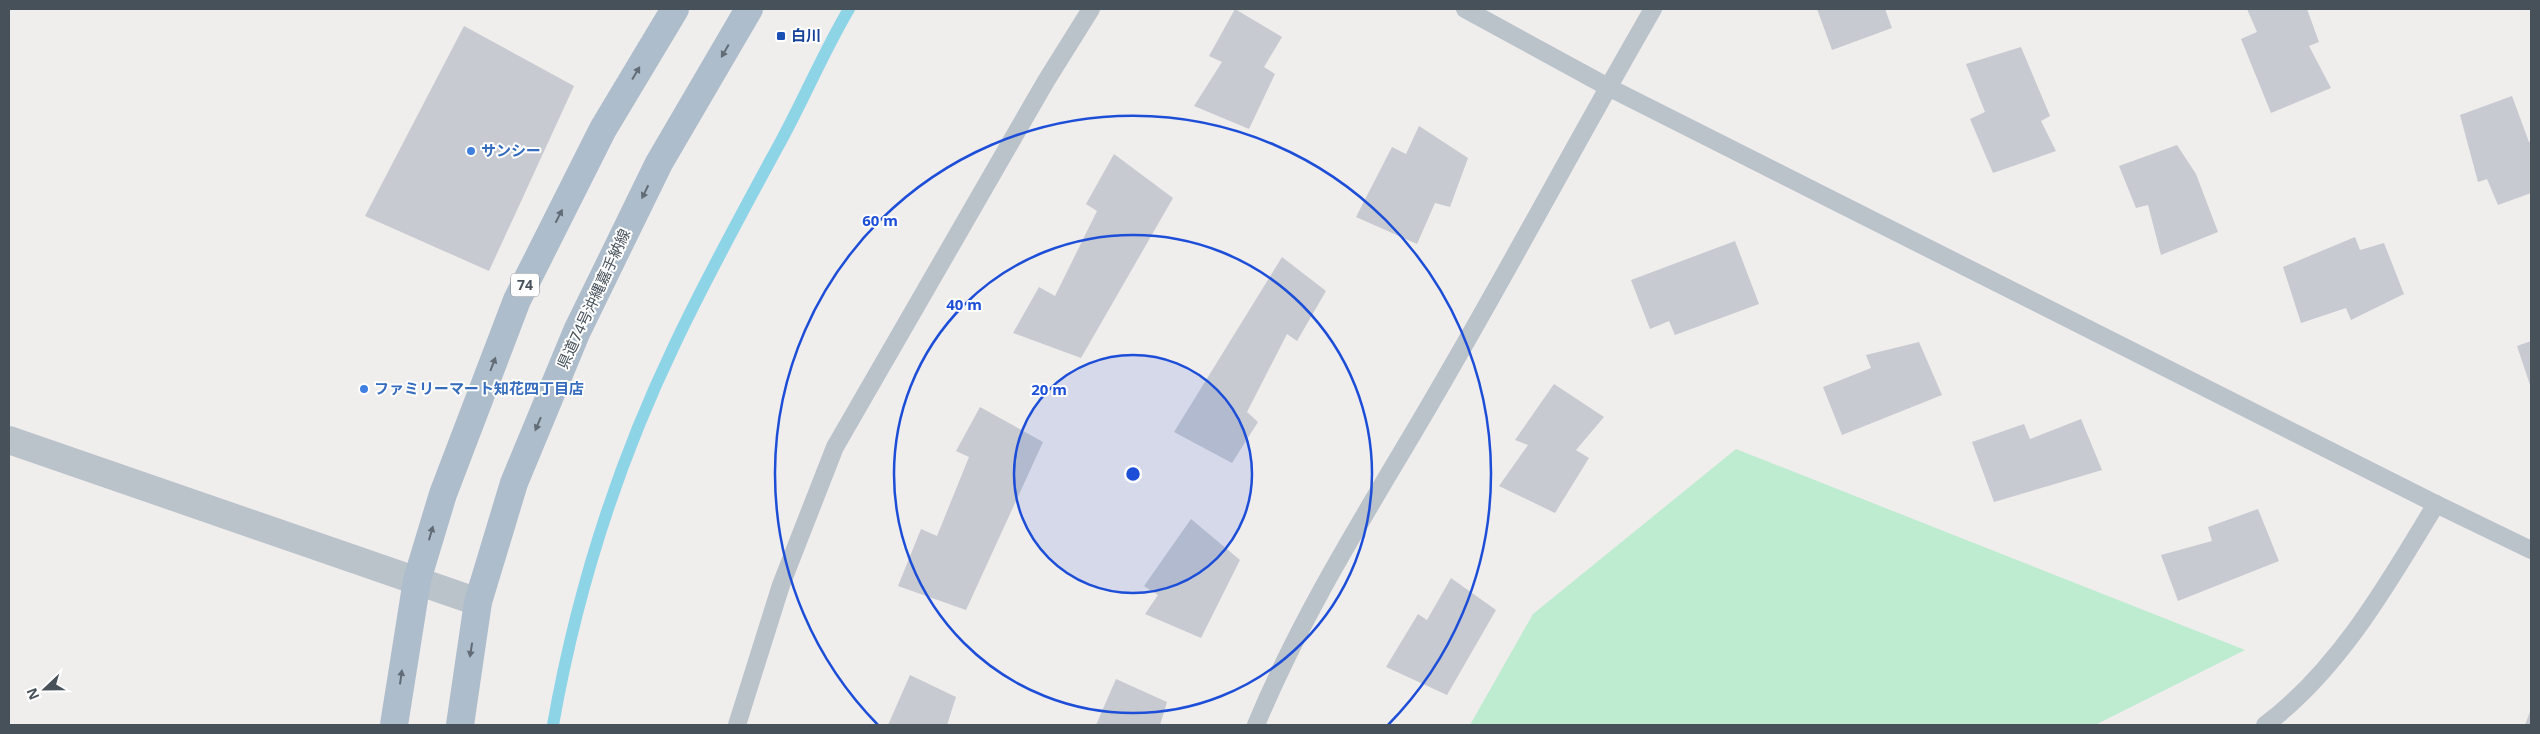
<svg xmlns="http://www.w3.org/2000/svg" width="2540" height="734" font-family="'Noto Sans','Noto Sans JP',sans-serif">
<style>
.green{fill:#beecd0}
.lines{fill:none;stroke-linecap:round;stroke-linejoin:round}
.stream{stroke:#8dd4e7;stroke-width:12}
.building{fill:#c7cad0}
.service{stroke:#bac2ca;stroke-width:18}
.tertiary{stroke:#bac2ca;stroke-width:28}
.primary{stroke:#aebdcb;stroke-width:28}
.oneway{fill:#616c76}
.ring{fill:none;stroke:#1d4ed8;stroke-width:2.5}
.transit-dot{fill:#1a4fb4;stroke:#fff;stroke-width:2}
.shop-dot{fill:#3f7fe0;stroke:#fff;stroke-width:2}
.labels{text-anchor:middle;stroke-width:4;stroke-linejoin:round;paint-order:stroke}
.shield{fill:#fff;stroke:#7e858c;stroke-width:1}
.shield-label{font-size:14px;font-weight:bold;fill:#47515a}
.transit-label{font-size:15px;font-weight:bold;fill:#164399;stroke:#fff;text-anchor:start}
.shop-label{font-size:15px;font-weight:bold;fill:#366cbe;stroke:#fff;text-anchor:start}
.street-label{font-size:15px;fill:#47515a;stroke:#fff}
.centre{fill:#1d4ed8;stroke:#fff;stroke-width:2.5}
.ring-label{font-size:15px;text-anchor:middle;font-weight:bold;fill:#1d4ed8;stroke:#fff;stroke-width:4;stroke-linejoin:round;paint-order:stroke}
</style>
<rect width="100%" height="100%" fill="#f0eded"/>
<!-- green -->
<polygon class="green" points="1736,449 2245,650 2095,725 1470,725 1533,614"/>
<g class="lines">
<!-- stream -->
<path class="stream" d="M 553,725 C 576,595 617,465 674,346 C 707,276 744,209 781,141 C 805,97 824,51 849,9"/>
</g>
<!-- building -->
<g class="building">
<polygon points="1235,9 1282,37 1264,67 1275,74 1249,129 1194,106 1222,62 1209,56"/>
<polygon points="1817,9 1885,9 1892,28 1832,50"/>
<polygon points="2247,9 2307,9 2319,42 2309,46 2331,88 2271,113 2241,39 2257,32"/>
<polygon points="464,26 574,86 489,271 365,216"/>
<polygon points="2021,47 2050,116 2041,121 2056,151 1993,173 1970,119 1985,112 1966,64"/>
<polygon points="2512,96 2529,142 2531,142 2531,193 2498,205 2487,179 2478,182 2460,115"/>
<polygon points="1419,126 1468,158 1450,207 1435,203 1417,244 1356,217 1392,147 1406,154"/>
<polygon points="2177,145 2196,174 2218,232 2161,255 2148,205 2136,208 2119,166"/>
<polygon points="1114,154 1173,198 1081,358 1013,333 1039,287 1055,296 1097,211 1086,204"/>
<polygon points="2355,237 2360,250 2384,243 2404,294 2351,320 2346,308 2301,323 2283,267"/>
<polygon points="1735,241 1759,304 1675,335 1669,321 1650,329 1631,280"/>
<polygon points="1282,257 1326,291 1297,341 1287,334 1247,412 1258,422 1232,463 1174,432"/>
<polygon points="2531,341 2531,388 2517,346"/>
<polygon points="1919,342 1942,395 1842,435 1823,387 1871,368 1866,355"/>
<polygon points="1554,384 1604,417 1576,450 1589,458 1555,513 1499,486 1528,445 1515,440"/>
<polygon points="980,407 1043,442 966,610 898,586 921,529 937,536 969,457 956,451"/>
<polygon points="2081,419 2102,470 1994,502 1972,442 2024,424 2030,439"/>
<polygon points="2258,509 2279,561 2178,601 2161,555 2212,541 2208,527"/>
<polygon points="1191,519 1240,560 1201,638 1145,614 1158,595 1144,586"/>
<polygon points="1451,578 1496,610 1447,695 1386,667 1418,614 1427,620"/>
<polygon points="910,675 956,697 947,725 888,725"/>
<polygon points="1116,679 1167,702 1160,725 1096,725"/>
<polygon points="2531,709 2531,725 2525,725"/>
</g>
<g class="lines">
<!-- service -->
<g class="service">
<polyline points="1465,9 1608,87 2436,504 2531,550"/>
<polyline points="737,725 781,585 835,447 1046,81 1091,9"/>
<path d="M 1256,725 C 1308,599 1384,486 1451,368 C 1520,249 1584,128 1653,9"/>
<path d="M 2265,725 C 2339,670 2389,582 2436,504"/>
</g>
<!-- tertiary -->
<polyline class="tertiary" points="9,440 478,602"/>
<!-- primary -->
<g class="primary">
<polyline points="394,725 417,580 443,494 517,300 603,129 675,9"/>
<polyline points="460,725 478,602 514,483 577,331 659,163 749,9"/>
</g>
</g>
<!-- one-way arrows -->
<defs><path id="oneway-solid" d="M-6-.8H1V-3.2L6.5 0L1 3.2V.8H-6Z" transform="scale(1.25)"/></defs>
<g class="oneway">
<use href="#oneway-solid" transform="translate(725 51) rotate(120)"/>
<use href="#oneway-solid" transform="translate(636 73) rotate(-59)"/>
<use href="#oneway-solid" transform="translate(645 192) rotate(116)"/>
<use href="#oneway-solid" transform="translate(559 216) rotate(-63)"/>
<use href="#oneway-solid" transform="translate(493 364) rotate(-69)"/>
<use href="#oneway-solid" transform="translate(538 424) rotate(113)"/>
<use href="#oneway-solid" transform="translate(431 533) rotate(-74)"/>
<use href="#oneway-solid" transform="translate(471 650) rotate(99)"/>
<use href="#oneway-solid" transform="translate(401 677) rotate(-82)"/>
</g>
<!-- distance rings -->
<circle cx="1133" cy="474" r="119" fill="#1d4ed8" fill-opacity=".12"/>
<g class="ring">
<circle cx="1133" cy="474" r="119"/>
<circle cx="1133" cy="474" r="239"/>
<path d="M878 725A358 358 0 1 1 1388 725"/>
</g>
<!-- markers -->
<rect class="transit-dot" x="776" y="31" width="10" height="10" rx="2.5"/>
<g class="shop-dot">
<circle cx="471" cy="151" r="5"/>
<circle cx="364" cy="389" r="5"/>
</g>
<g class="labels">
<!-- shield labels -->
<rect class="shield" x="511" y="273.5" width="28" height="23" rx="4"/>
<g class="shield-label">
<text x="525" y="290">74</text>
</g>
<!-- transit labels -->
<g class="transit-label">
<text x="791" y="41">白川</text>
</g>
<!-- shop labels -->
<g class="shop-label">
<text x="481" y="156">サンシー</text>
<text x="374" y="394">ファミリーマート知花四丁目店</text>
</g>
<!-- street labels -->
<g class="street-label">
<text transform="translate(594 299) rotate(-65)" y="5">県道74号沖縄嘉手納線</text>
</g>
</g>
<circle cx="1133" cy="474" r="8" class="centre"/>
<g class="ring-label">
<text x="880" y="226">60 m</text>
<text x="964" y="310">40 m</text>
<text x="1049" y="395">20 m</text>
</g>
<!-- border -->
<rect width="2540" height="734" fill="none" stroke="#47515a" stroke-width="20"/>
<!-- north arrow -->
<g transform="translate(45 689) rotate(248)" stroke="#ffffff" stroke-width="4" paint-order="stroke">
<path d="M0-4L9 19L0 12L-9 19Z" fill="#47515a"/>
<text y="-8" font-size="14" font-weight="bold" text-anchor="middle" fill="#47515a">N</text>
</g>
</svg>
